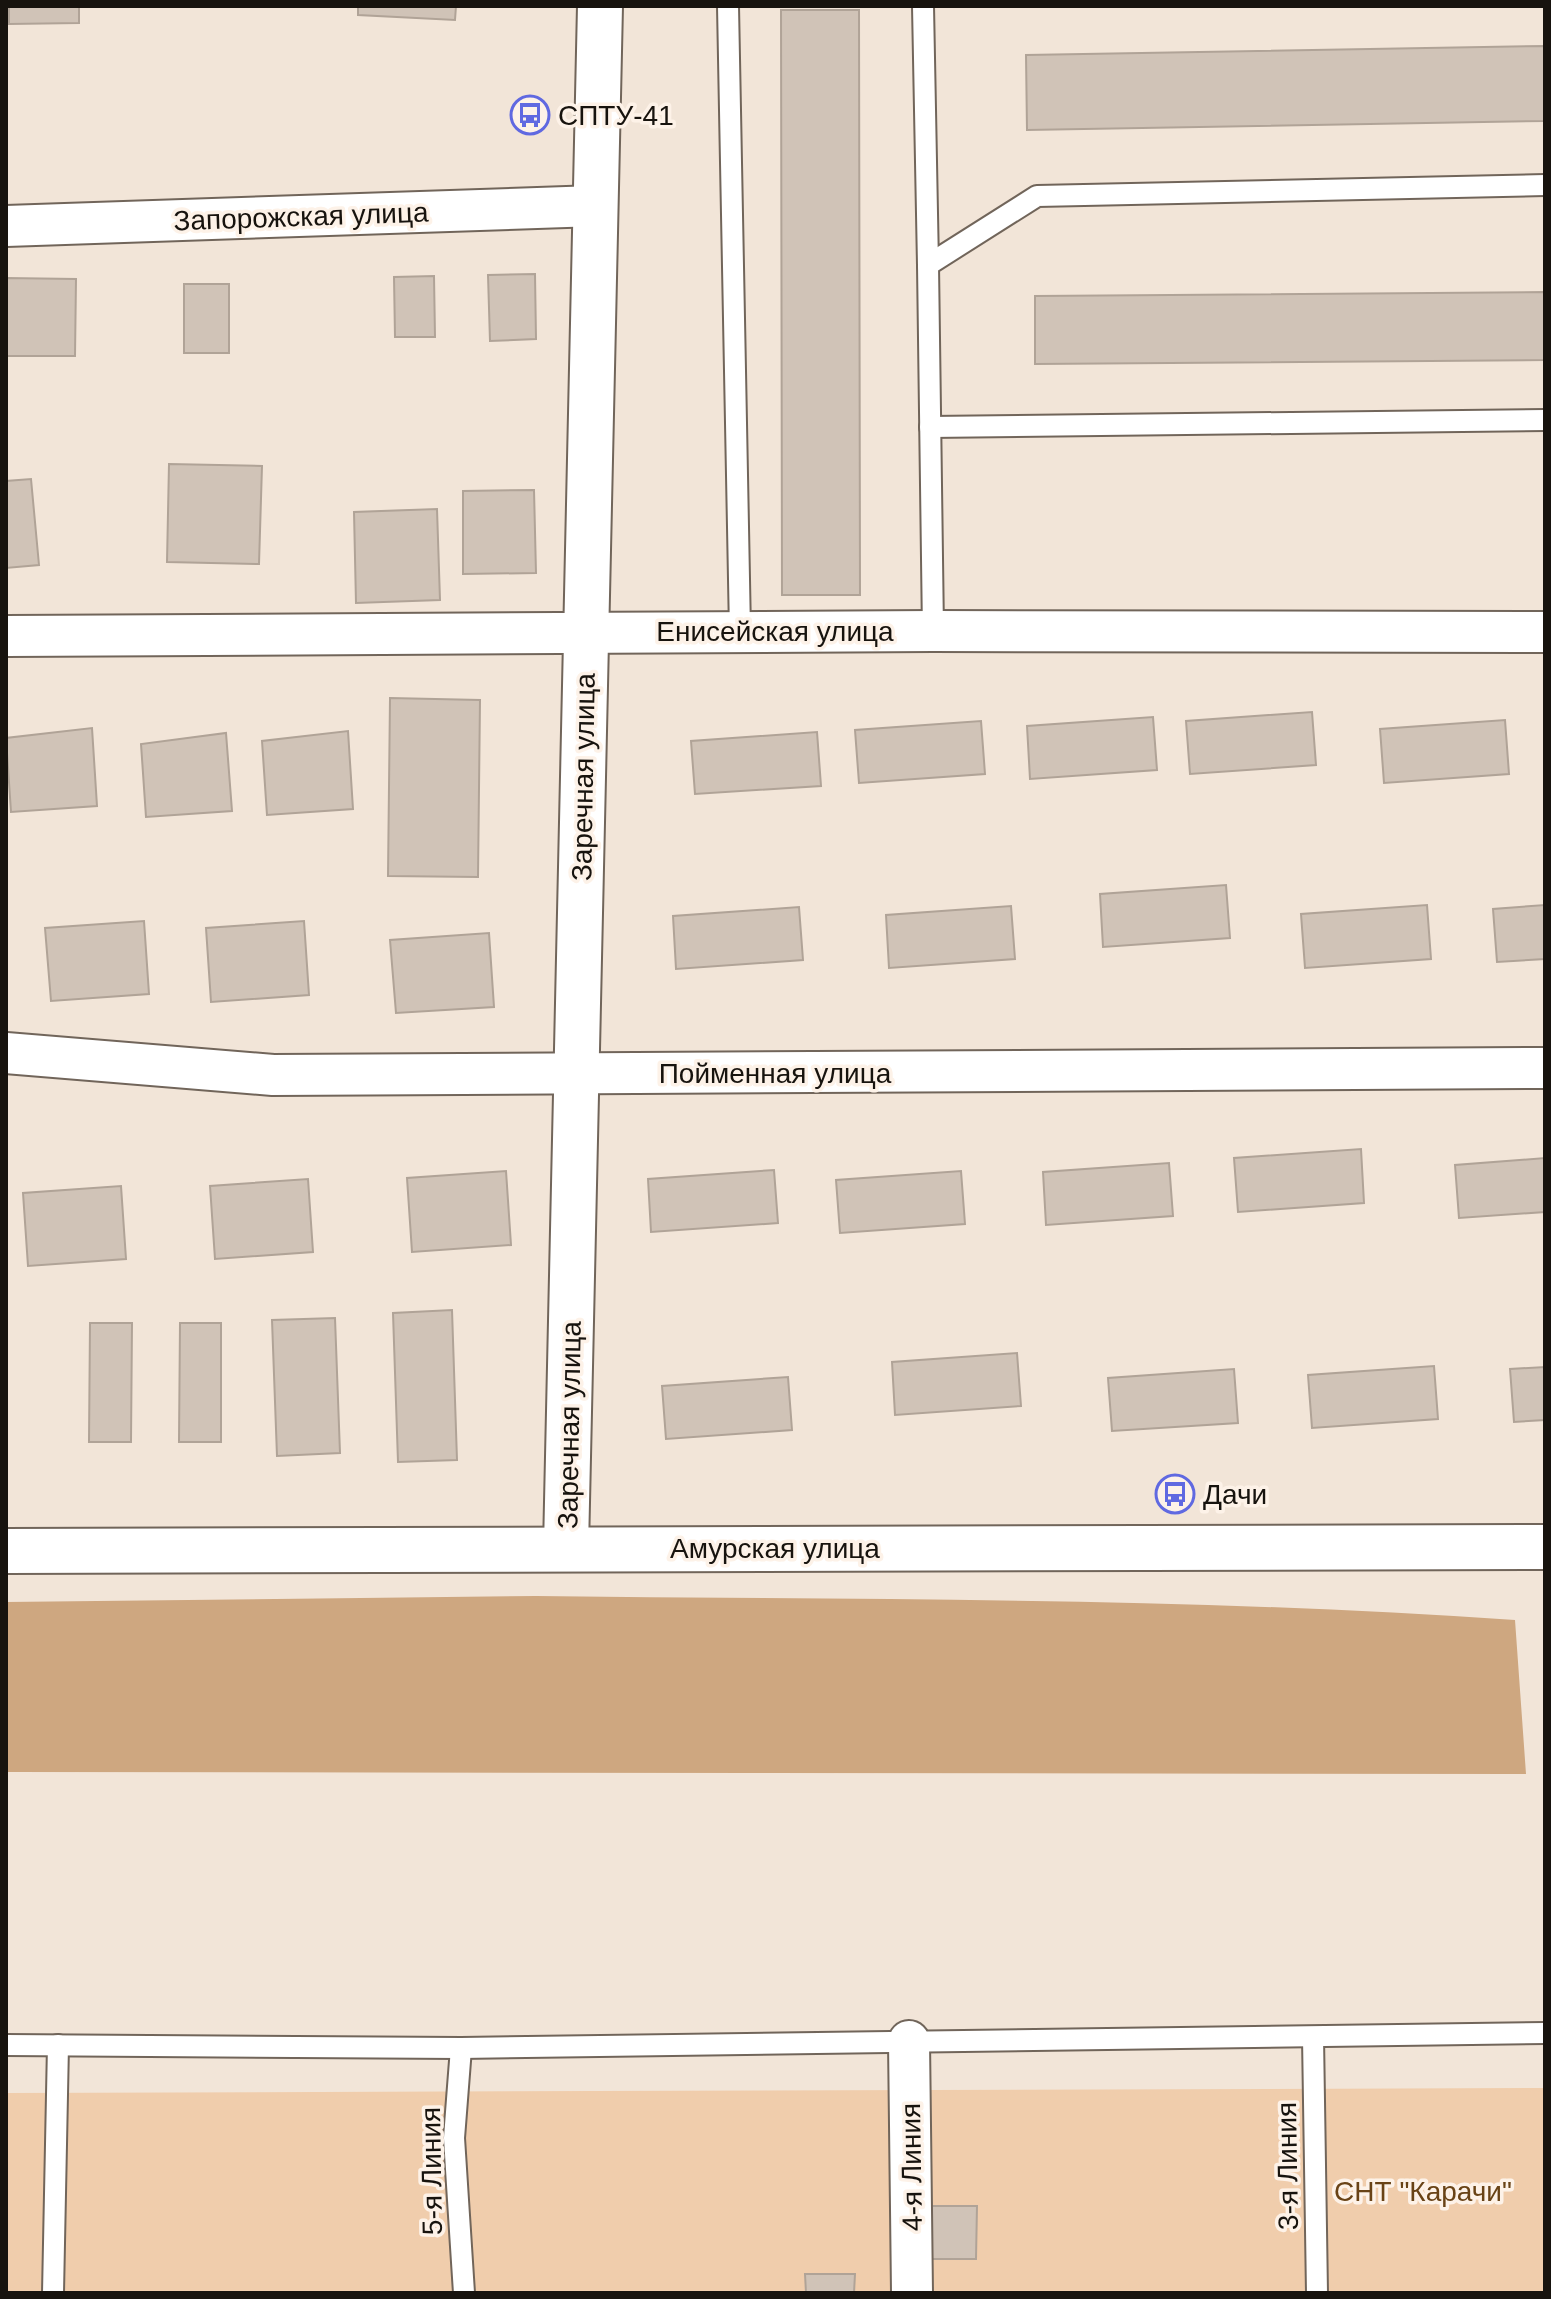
<svg xmlns="http://www.w3.org/2000/svg" width="1551" height="2299" font-family="Arial,sans-serif">
<style>
.green{fill:#f0cdac}
.forest{fill:#cea780}
.building{fill:#d0c3b7;stroke:#b0a397;stroke-width:2}
.lines{fill:none;stroke-linecap:round;stroke-linejoin:round}
.lane-casing{stroke:#71655a;stroke-width:24}
.street-casing{stroke:#71655a;stroke-width:44}
.secondary-casing{stroke:#71655a;stroke-width:48}
.lane{stroke:#fff;stroke-width:20}
.street{stroke:#fff;stroke-width:40}
.secondary{stroke:#fff;stroke-width:44}
.labels{text-anchor:middle;stroke-width:7;stroke-linejoin:round;paint-order:stroke}
.poi-label{font-size:28px;fill:#17130e;stroke:#fdf2e8;text-anchor:start}
.street-label{font-size:28px;fill:#17130e;stroke:#fdf2e8}
.park-label{font-size:28px;fill:#694316;stroke:#fdf2e8}
</style>
<rect width="100%" height="100%" fill="#f2e5d8"/>
<!-- green -->
<polygon class="green" points="1545,2088 1545,2293 6,2293 6,2093"/>
<!-- forest -->
<path class="forest" d="M 536,1596 C 862,1600 1190,1597 1515,1620 L 1526,1774 L 6,1772 L 6,1602 Z"/>
<!-- building -->
<g class="building">
<polygon points="9,6 79,6 79,23 9,24"/>
<polygon points="358,6 456,6 455,20 358,15"/>
<polygon points="781,10 859,10 860,595 782,595"/>
<polygon points="1545,46 1545,121 1027,130 1026,55"/>
<polygon points="535,274 536,339 490,341 488,275"/>
<polygon points="434,276 435,337 395,337 394,277"/>
<polygon points="6,278 76,279 75,356 6,356"/>
<rect x="184" y="284" width="45" height="69"/>
<polygon points="1545,292 1545,360 1035,364 1035,296"/>
<polygon points="169,464 262,466 259,564 167,562"/>
<polygon points="31,479 39,565 6,568 6,481"/>
<polygon points="534,490 536,573 463,574 463,491"/>
<polygon points="437,509 440,600 356,603 354,512"/>
<polygon points="390,698 480,700 478,877 388,876"/>
<polygon points="1312,712 1316,765 1190,774 1186,721"/>
<polygon points="1153,717 1157,770 1030,779 1027,726"/>
<polygon points="1505,720 1509,774 1384,783 1380,729"/>
<polygon points="981,721 985,774 859,783 855,730"/>
<polygon points="92,728 97,806 11,812 6,738"/>
<polygon points="348,731 353,809 267,815 262,741"/>
<polygon points="817,732 821,786 695,794 691,741"/>
<polygon points="226,733 232,811 146,817 141,744"/>
<polygon points="1226,885 1230,938 1103,947 1100,894"/>
<polygon points="1427,905 1431,959 1305,968 1301,914"/>
<polygon points="1545,905 1545,959 1497,962 1493,909"/>
<polygon points="1011,906 1015,959 889,968 886,915"/>
<polygon points="799,907 803,960 676,969 673,916"/>
<polygon points="144,921 149,994 51,1001 45,928"/>
<polygon points="304,921 309,995 211,1002 206,928"/>
<polygon points="489,933 494,1007 396,1013 390,940"/>
<polygon points="1361,1149 1364,1203 1238,1212 1234,1158"/>
<polygon points="1545,1158 1545,1212 1459,1218 1455,1165"/>
<polygon points="1169,1163 1173,1216 1046,1225 1043,1172"/>
<polygon points="774,1170 778,1223 651,1232 648,1179"/>
<polygon points="506,1171 511,1245 412,1252 407,1178"/>
<polygon points="961,1171 965,1224 840,1233 836,1180"/>
<polygon points="308,1179 313,1252 215,1259 210,1186"/>
<polygon points="121,1186 126,1259 28,1266 23,1193"/>
<polygon points="452,1310 457,1460 398,1462 393,1313"/>
<polygon points="335,1318 340,1453 277,1456 272,1320"/>
<polygon points="90,1323 132,1323 131,1442 89,1442"/>
<polygon points="180,1323 221,1323 221,1442 179,1442"/>
<polygon points="1017,1353 1021,1406 895,1415 892,1362"/>
<polygon points="1434,1366 1438,1419 1312,1428 1308,1375"/>
<polygon points="1545,1367 1545,1420 1514,1422 1510,1369"/>
<polygon points="1234,1369 1238,1423 1112,1431 1108,1378"/>
<polygon points="788,1377 792,1430 666,1439 662,1386"/>
<polygon points="928,2206 977,2206 976,2259 927,2259"/>
<polygon points="805,2274 855,2274 854,2293 806,2293"/>
</g>
<g class="lines">
<defs>
<g id="lane">
<polyline points="728,6 740,631"/>
<polyline points="923,6 928,265"/>
<polyline points="930,427 1545,420"/>
<polyline points="933,631 928,265 1037,196 1545,185"/>
<polyline points="1313,2037 1317,2293"/>
<polyline points="6,2045 461,2048 1545,2033"/>
<polyline points="461,2048 454,2138 464,2293"/>
<polyline points="53,2293 58,2045"/>
</g>
<g id="street">
<polyline points="6,226 596,206"/>
<polyline points="6,636 933,631 1545,632"/>
<polyline points="6,1053 273,1075 1545,1068"/>
<polyline points="909,2041 912,2293"/>
</g>
<g id="secondary">
<polyline points="566,1548 600,6"/>
<polyline points="6,1551 1545,1547"/>
</g>
</defs>
<!-- lane casing -->
<use href="#lane" class="lane-casing"/>
<!-- street casing -->
<use href="#street" class="street-casing"/>
<!-- secondary casing -->
<use href="#secondary" class="secondary-casing"/>
<!-- lane -->
<use href="#lane" class="lane"/>
<!-- street -->
<use href="#street" class="street"/>
<!-- secondary -->
<use href="#secondary" class="secondary"/>
</g>
<!-- icons -->
<defs>
<symbol id="bus-ring" viewBox="-11 -11 22 22"><circle r="9.5" fill="#fdf2e8" stroke="#6069e1" stroke-width="1.5"/><path d="M-5-6H5V4H4V6H2V4H-2V6H-4V4H-5ZM-3.5-4V0h7V-4ZM-3.5 1.2v1.5H-2V1.2ZM2 1.2v1.5H3.5V1.2Z" fill="#6069e1"/></symbol>
</defs>
<g fill-rule="evenodd">
<use href="#bus-ring" x="508" y="93" width="44" height="44"/>
<use href="#bus-ring" x="1153" y="1472" width="44" height="44"/>
</g>
<g class="labels">
<!-- poi labels -->
<g class="poi-label">
<text x="558" y="125">СПТУ-41</text>
<text x="1203" y="1504">Дачи</text>
</g>
<!-- street labels -->
<g class="street-label">
<text transform="translate(301 216) rotate(-2)" y="10">Запорожская улица</text>
<text x="775" y="641">Енисейская улица</text>
<text transform="translate(583 777) rotate(-89)" y="10">Заречная улица</text>
<text x="775" y="1083">Пойменная улица</text>
<text transform="translate(569 1425) rotate(-89)" y="10">Заречная улица</text>
<text x="775" y="1558">Амурская улица</text>
<text transform="translate(1287 2166) rotate(-91)" y="10">3-я Линия</text>
<text transform="translate(911 2167) rotate(-91)" y="10">4-я Линия</text>
<text transform="translate(431 2171) rotate(-91)" y="10">5-я Линия</text>
</g>
<!-- park labels -->
<g class="park-label">
<text x="1423" y="2201">СНТ "Карачи"</text>
</g>
</g>
<!-- border -->
<rect width="1551" height="2299" fill="none" stroke="#17130e" stroke-width="16"/>
</svg>
